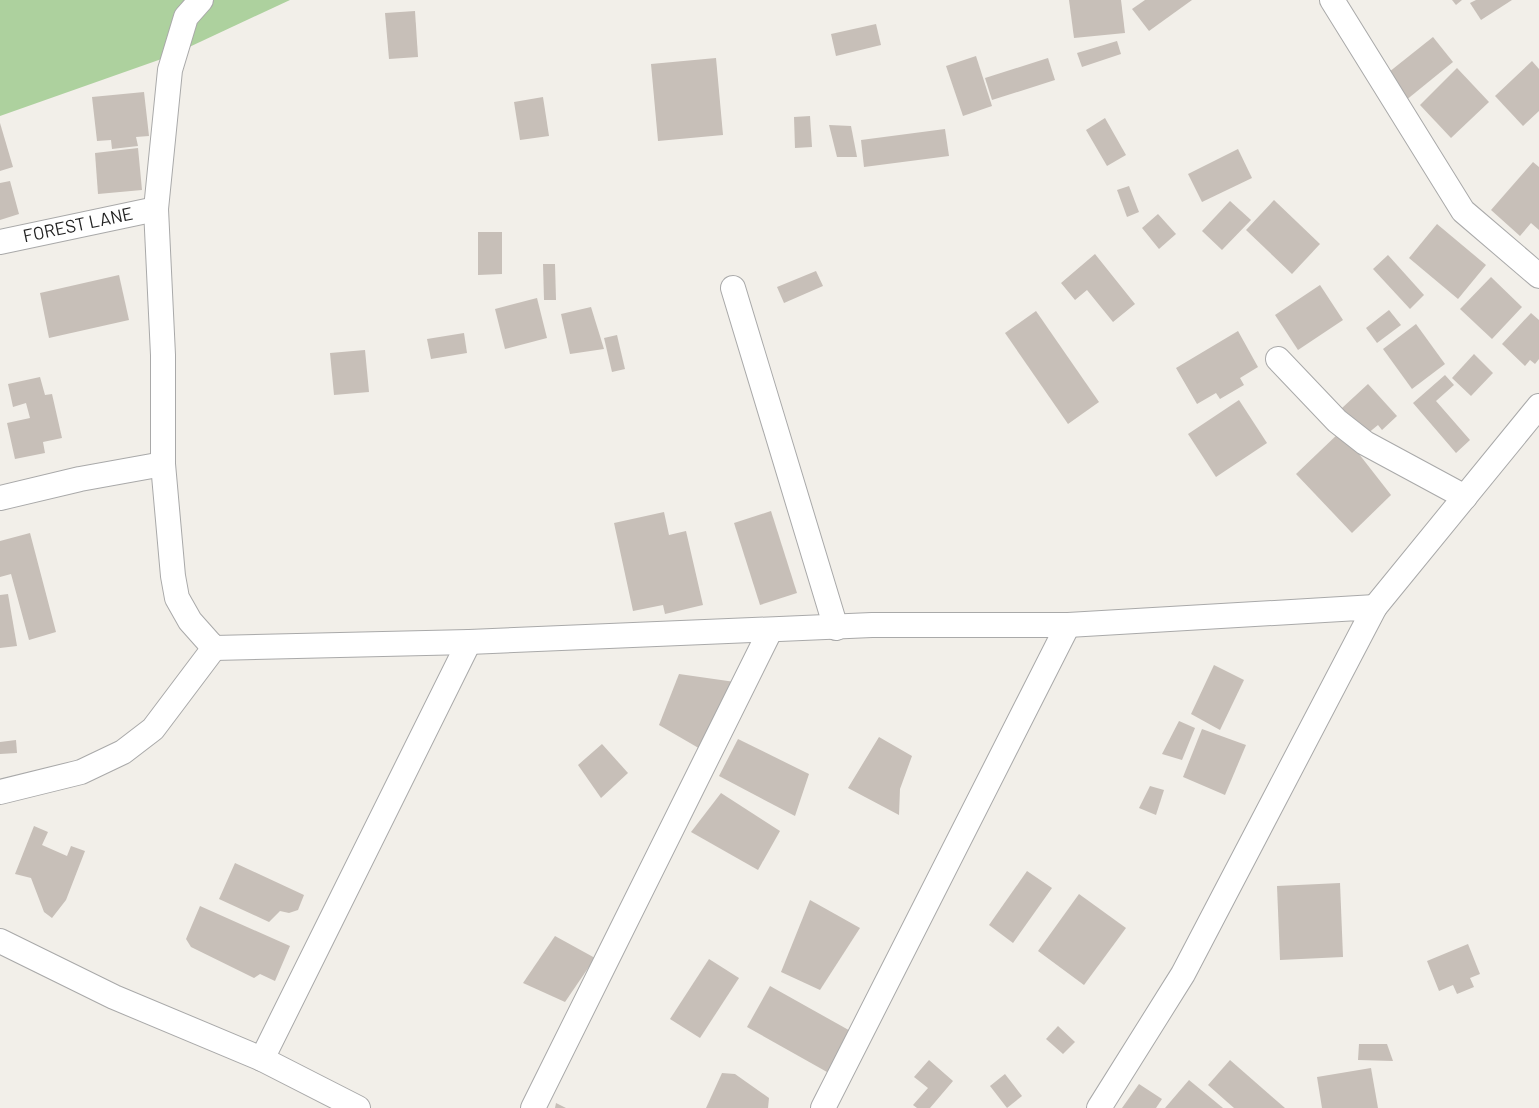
<svg xmlns="http://www.w3.org/2000/svg" width="1539" height="1108" font-family="Barlow,sans-serif">
<style>
.forest{fill:#add19e}
.building{fill:#c7bfb8}
.lines{fill:none;stroke-linecap:round;stroke-linejoin:round}
.street-casing{stroke:#a9a9a9;stroke-width:26}
.street{stroke:#fff;stroke-width:24}
.labels{text-anchor:middle;stroke-width:4;stroke-linejoin:round;paint-order:stroke}
.street-label{font-size:18px;fill:#222;stroke:#fff}
</style>
<rect width="100%" height="100%" fill="#f2efe9"/>
<!-- forest -->
<polygon class="forest" points="0,0 290,0 170,56 0,116"/>
<!-- building -->
<g class="building">
<polygon points="1069,0 1121,0 1125,33 1074,38"/>
<polygon points="1145,0 1192,0 1149,31 1132,9"/>
<polygon points="1452,0 1462,0 1456,5"/>
<polygon points="1476,0 1512,0 1481,20 1470,3"/>
<polygon points="415,11 418,57 389,59 385,13"/>
<polygon points="876,24 881,45 836,56 831,34"/>
<polygon points="1433,37 1453,62 1405,101 1384,76"/>
<polygon points="1117,41 1121,54 1082,67 1077,53"/>
<polygon points="976,56 992,106 963,116 946,66"/>
<polygon points="716,58 723,135 658,141 651,64"/>
<polygon points="1048,58 1055,80 992,100 985,78"/>
<polygon points="1532,61 1539,69 1539,111 1523,126 1495,96"/>
<polygon points="1457,68 1489,102 1451,138 1420,105"/>
<polygon points="144,92 149,136 136,137 138,146 112,149 111,140 97,141 92,97"/>
<polygon points="543,97 549,136 520,140 514,102"/>
<polygon points="810,116 812,147 795,148 794,117"/>
<polygon points="1105,118 1126,155 1107,166 1086,130"/>
<polygon points="0,123 13,167 0,171"/>
<polygon points="829,125 851,126 857,157 837,157"/>
<polygon points="945,129 949,156 864,167 861,140"/>
<polygon points="138,148 142,190 98,194 95,153"/>
<polygon points="1238,149 1252,178 1202,202 1188,174"/>
<polygon points="1533,162 1539,167 1539,230 1531,223 1520,236 1491,210"/>
<polygon points="10,181 19,214 0,220 0,183"/>
<polygon points="1129,186 1139,212 1127,217 1117,190"/>
<polygon points="1274,200 1320,244 1292,274 1246,230"/>
<polygon points="1230,201 1251,220 1222,250 1202,231"/>
<polygon points="1158,214 1176,234 1159,249 1142,228"/>
<polygon points="1437,224 1486,265 1458,299 1409,258"/>
<polygon points="478,232 502,232 502,274 478,275"/>
<polygon points="1095,254 1135,304 1113,322 1087,290 1075,300 1061,283"/>
<polygon points="1388,255 1424,295 1410,309 1373,269"/>
<polygon points="543,264 555,264 556,300 544,300"/>
<polygon points="816,271 823,286 784,303 777,287"/>
<polygon points="119,275 129,320 49,338 40,293"/>
<polygon points="1491,277 1522,307 1492,339 1460,309"/>
<polygon points="1320,285 1343,320 1298,350 1275,315"/>
<polygon points="537,298 547,338 505,349 495,309"/>
<polygon points="591,307 604,349 570,354 561,314"/>
<polygon points="1389,310 1401,325 1377,343 1366,328"/>
<polygon points="1036,311 1099,402 1068,424 1005,333"/>
<polygon points="1531,313 1539,320 1539,359 1535,364 1530,360 1525,366 1502,344"/>
<polygon points="1416,324 1445,364 1412,389 1383,349"/>
<polygon points="1238,331 1258,367 1240,378 1244,385 1220,399 1216,393 1197,404 1176,368"/>
<polygon points="464,333 467,353 431,359 427,339"/>
<polygon points="617,335 625,369 612,372 604,338"/>
<polygon points="365,350 369,392 334,395 330,353"/>
<polygon points="1474,354 1493,373 1471,396 1452,378"/>
<polygon points="1445,375 1454,385 1436,401 1470,440 1456,453 1413,403"/>
<polygon points="40,377 45,395 52,394 62,438 43,442 45,453 15,459 7,423 30,418 26,403 13,407 8,384"/>
<polygon points="1368,384 1397,416 1382,430 1378,425 1367,434 1342,408"/>
<polygon points="1239,400 1267,443 1216,477 1188,434"/>
<polygon points="1341,431 1391,495 1352,533 1296,474"/>
<polygon points="771,511 797,593 760,605 734,523"/>
<polygon points="664,512 669,535 686,531 703,605 665,614 663,605 633,611 614,523"/>
<polygon points="30,533 56,632 29,640 11,574 0,577 0,541"/>
<polygon points="8,594 17,646 0,648 0,595"/>
<polygon points="1214,665 1244,680 1220,730 1191,714"/>
<polygon points="679,674 735,682 702,750 659,725"/>
<polygon points="1179,721 1195,728 1182,760 1162,754"/>
<polygon points="1202,729 1246,745 1225,795 1183,777"/>
<polygon points="879,737 912,756 900,789 899,815 848,788"/>
<polygon points="738,739 809,774 795,816 719,776"/>
<polygon points="16,740 17,753 0,754 0,742"/>
<polygon points="602,744 628,773 601,798 578,765"/>
<polygon points="1150,786 1164,790 1156,815 1139,808"/>
<polygon points="721,793 780,831 758,870 691,832"/>
<polygon points="34,826 48,832 42,845 67,856 71,846 85,851 66,900 52,918 44,912 31,878 15,874"/>
<polygon points="235,863 304,895 298,910 289,913 280,911 269,922 219,899"/>
<polygon points="1027,871 1052,888 1013,943 989,925"/>
<polygon points="1340,883 1343,957 1280,960 1277,886"/>
<polygon points="1079,894 1126,928 1084,985 1038,951"/>
<polygon points="810,900 860,928 820,990 781,972"/>
<polygon points="200,906 290,946 275,981 260,974 254,978 191,947 186,939"/>
<polygon points="555,936 595,958 565,1002 523,983"/>
<polygon points="1468,944 1480,974 1470,978 1474,987 1457,994 1453,985 1439,991 1427,961"/>
<polygon points="709,959 739,978 700,1038 670,1019"/>
<polygon points="770,986 854,1033 827,1072 747,1027"/>
<polygon points="1058,1026 1075,1042 1063,1054 1046,1039"/>
<polygon points="1359,1044 1387,1044 1393,1061 1358,1060"/>
<polygon points="929,1060 953,1081 930,1108 917,1108 913,1105 928,1088 914,1077"/>
<polygon points="1230,1060 1285,1108 1234,1108 1208,1085"/>
<polygon points="1371,1068 1378,1108 1322,1108 1317,1077"/>
<polygon points="722,1073 735,1074 769,1098 768,1108 706,1108"/>
<polygon points="1005,1074 1022,1096 1007,1108 990,1086"/>
<polygon points="1189,1080 1223,1108 1165,1108"/>
<polygon points="1139,1084 1162,1099 1156,1108 1122,1108"/>
<polygon points="556,1103 566,1108 555,1108"/>
</g>
<g class="lines">
<defs>
<g id="street">
<polyline points="201,0 186,17 170,70 156,209 163,355 163,464 173,576 177,598 190,621 214,648 469,642 872,625 1068,625 1375,607 1183,974 1099,1108"/>
<polyline points="1332,0 1463,211 1539,276"/>
<polyline points="0,242 156,209"/>
<polyline points="733,288 836,628"/>
<polyline points="1278,359 1337,421 1365,443 1465,497"/>
<polyline points="0,498 80,479 163,464"/>
<polyline points="1375,607 1539,406"/>
<polyline points="0,792 81,772 123,752 153,729 214,648"/>
<polyline points="0,941 114,997 262,1059 358,1108"/>
<polyline points="262,1059 469,642"/>
<polyline points="533,1108 770,631"/>
<polyline points="823,1108 1068,625"/>
</g>
</defs>
<!-- street casing -->
<use href="#street" class="street-casing"/>
<!-- street -->
<use href="#street" class="street"/>
</g>
<g class="labels">
<!-- street labels -->
<g class="street-label">
<text transform="translate(78 225) rotate(-12)" y="6">FOREST LANE</text>
</g>
</g>
</svg>
